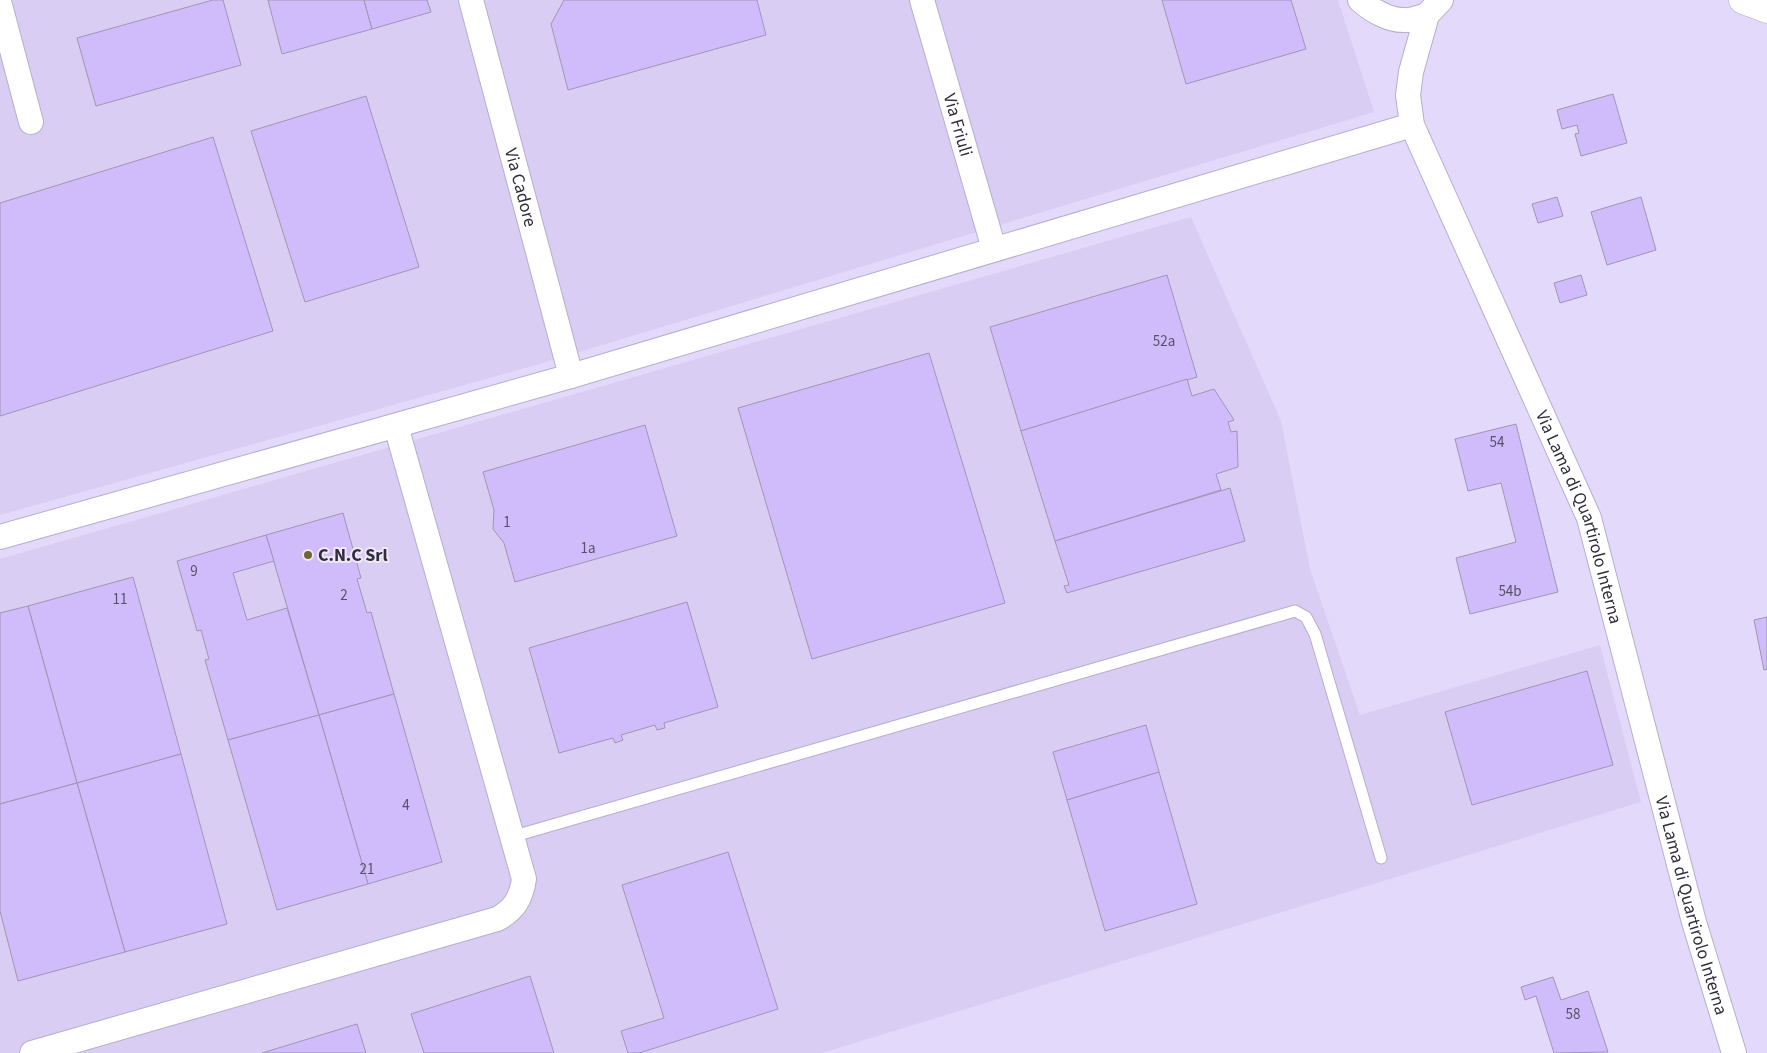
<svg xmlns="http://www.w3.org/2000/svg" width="1767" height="1053" font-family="'Source Sans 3',sans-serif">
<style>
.built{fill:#dacdf4}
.building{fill:#d1bcfb;stroke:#9f95b4}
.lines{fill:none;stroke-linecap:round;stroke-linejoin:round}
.lane-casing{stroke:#b7adcd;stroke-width:13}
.street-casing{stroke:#b7adcd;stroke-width:26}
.primary-casing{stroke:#b7adcd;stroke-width:29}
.lane{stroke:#fff;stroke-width:11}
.street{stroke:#fff;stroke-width:24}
.primary{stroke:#fff;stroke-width:28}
.poi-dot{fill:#706633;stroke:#efe8fd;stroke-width:2}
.labels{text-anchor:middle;stroke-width:4;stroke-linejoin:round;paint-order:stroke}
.number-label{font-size:15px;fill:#59516a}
.street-label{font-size:18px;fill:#312d3a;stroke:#efe8fd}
.poi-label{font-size:18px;font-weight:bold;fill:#312d3a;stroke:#efe8fd;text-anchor:start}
</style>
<rect width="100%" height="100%" fill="#e3d9fa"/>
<!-- built -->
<g class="built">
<polygon points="0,0 1338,0 1374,112 536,365 0,515"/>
<polygon points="1191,217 1281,421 1310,569 1360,715 1600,645 1641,802 822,1053 0,1053 0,559"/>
</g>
<!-- building -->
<g class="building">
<polygon points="213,0 223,0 241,65 96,106 77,38"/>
<polygon points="268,0 364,0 372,29 282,54"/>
<polygon points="364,0 427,0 431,12 372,29"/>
<polygon points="564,0 757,0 766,35 568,90 551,24"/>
<polygon points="1162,0 1291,0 1306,49 1186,84"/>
<polygon points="1613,94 1627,143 1581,156 1575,134 1579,133 1577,125 1562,129 1557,110"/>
<polygon points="366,96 419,267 305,302 251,131"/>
<polygon points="213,137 273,331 0,416 0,203"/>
<polygon points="1557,197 1563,216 1538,223 1532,204"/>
<polygon points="1641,197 1656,250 1607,265 1591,212"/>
<polygon points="1167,275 1197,377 1021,431 990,327"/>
<polygon points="1581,275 1587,295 1560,303 1554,283"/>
<polygon points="929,353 1005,603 812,659 738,408"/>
<polygon points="1187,379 1192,396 1214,389 1234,420 1228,422 1231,432 1237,431 1238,467 1216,474 1221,490 1055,541 1021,431"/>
<polygon points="1516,424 1558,592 1470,614 1456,558 1516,542 1501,483 1468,491 1455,439"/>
<polygon points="645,425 677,536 515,582 504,543 493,529 494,510 483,472"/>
<polygon points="1230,488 1245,541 1067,593 1064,586 1069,585 1055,541"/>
<polygon points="343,513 361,578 357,579 367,613 371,612 394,694 319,715 266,535"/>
<polygon points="266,535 274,561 233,573 247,620 287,608 319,715 228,740 205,660 209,659 201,630 197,631 177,561"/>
<polygon points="133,577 181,754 77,783 28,606"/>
<polygon points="687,602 718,707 664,723 665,728 657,730 655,725 621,735 623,740 615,743 613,738 559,753 529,648"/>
<polygon points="28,606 77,783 0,804 0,613"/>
<polygon points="1767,617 1767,669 1764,670 1754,620"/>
<polygon points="1587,671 1613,765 1472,805 1445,712"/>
<polygon points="394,694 442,862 368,884 319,715"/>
<polygon points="319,715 368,884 277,910 228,740"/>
<polygon points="1146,725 1159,772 1067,800 1053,752"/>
<polygon points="181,754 227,924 125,952 77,783"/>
<polygon points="1159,772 1197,904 1105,931 1067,800"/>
<polygon points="77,783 125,952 18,981 0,911 0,804"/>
<polygon points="728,852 778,1009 639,1053 628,1053 621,1031 664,1018 622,885"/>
<polygon points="530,976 554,1053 424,1053 411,1014"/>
<polygon points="1553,977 1561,1000 1588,991 1608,1052 1554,1053 1536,996 1525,1000 1521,987"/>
<polygon points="357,1024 366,1053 262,1053"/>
</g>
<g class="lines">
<defs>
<polyline id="lane" points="511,837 1295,611 1306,617 1315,634 1381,858"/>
<g id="street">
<path id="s1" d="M 471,0 L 571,376"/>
<path id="s2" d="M 922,0 L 994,249"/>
<path d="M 1360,0 C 1371,10 1388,20 1403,20 C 1411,21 1420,17 1427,15"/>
<path id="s3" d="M 1441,0 L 1427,15 L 1411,72 L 1408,95 L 1412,125 L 1589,518 L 1694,922 L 1734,1053"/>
<polyline points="0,5 31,122"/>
<polyline points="0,537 571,376 1412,125"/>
<path d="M 32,1053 L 497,919 C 514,910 521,899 524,879 L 396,426"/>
</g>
<polyline id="primary" points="1743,0 1767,9"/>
</defs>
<!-- lane casing -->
<use href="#lane" class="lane-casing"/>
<!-- street casing -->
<use href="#street" class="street-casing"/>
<!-- primary casing -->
<use href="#primary" class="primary-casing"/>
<!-- lane -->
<use href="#lane" class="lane"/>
<!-- street -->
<use href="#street" class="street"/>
<!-- primary -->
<use href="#primary" class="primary"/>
</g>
<!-- markers -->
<circle class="poi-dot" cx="308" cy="555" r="5"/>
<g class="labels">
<!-- number labels -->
<g class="number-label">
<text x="1164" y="346">52a</text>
<text x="1497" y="447">54</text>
<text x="507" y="527">1</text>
<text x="588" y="553">1a</text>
<text x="194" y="576">9</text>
<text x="1510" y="596">54b</text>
<text x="344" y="600">2</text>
<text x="120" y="604">11</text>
<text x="406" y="810">4</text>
<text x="367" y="874">21</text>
<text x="1573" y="1019">58</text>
</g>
<!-- street labels -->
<g class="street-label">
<text dy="6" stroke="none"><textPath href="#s2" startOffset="130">Via Friuli</textPath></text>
<text dy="6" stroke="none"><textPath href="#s1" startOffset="194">Via Cadore</textPath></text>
<text dy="6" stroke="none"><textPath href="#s3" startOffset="560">Via Lama di Quartirolo Interna</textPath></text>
<text dy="6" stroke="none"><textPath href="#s3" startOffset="965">Via Lama di Quartirolo Interna</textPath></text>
</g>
<!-- poi labels -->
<g class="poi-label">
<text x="318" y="561">C.N.C Srl</text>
</g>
</g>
</svg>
